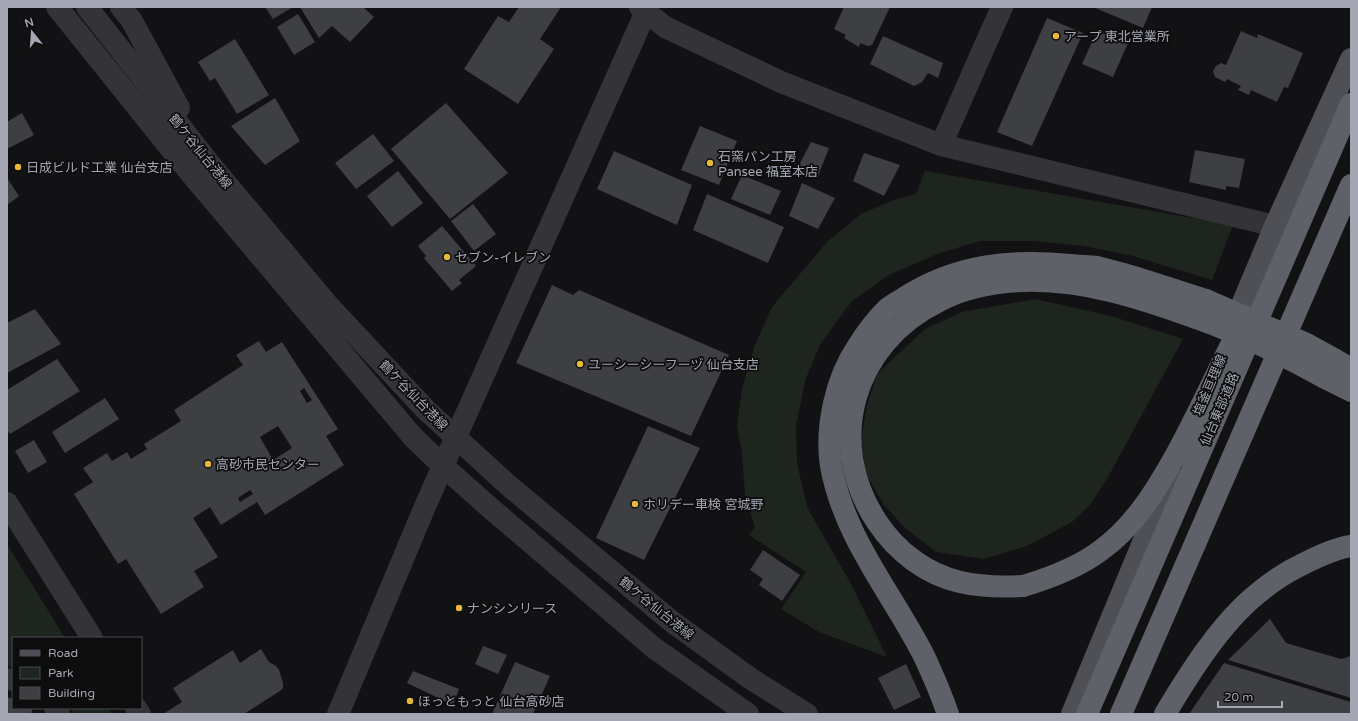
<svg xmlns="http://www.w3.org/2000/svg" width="1358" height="721" font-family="'Varela Round','Noto Sans JP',sans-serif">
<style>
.green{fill:#1e251f}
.building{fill:#3e3f43;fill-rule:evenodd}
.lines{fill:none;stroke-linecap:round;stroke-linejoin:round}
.minor{stroke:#333338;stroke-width:22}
.major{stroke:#4f5056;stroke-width:22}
.highway{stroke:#5f6168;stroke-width:22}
.highway-bridge{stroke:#5f6168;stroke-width:22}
.poi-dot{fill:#e6ba36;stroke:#0d0d0e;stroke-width:1.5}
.labels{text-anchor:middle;stroke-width:3.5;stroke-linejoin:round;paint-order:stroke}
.poi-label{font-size:13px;fill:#a4a7b3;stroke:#0d0d0e;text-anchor:start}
.street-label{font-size:13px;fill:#a4a7b3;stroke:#0d0d0e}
</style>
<rect width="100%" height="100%" fill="#121113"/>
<!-- green -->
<g class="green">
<polygon points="925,171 1233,225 1212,280 1133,256 1084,246 1033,241 980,241 937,254 889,275 852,301 821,343 806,378 796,425 797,464 808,509 850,582 887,657 819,632 781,609 806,572 749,535 755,527 745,494 742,453 737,426 742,389 754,347 772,307 827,242 861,214 894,200 916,194"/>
<polygon points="1035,299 1111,316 1183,339 1107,479 1089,506 1072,522 1027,546 984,559 936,552 905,528 884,505 866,474 861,441 867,405 878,373 925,329 962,312"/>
<polygon points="7,544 65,638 13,638 13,667 7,666"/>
<polygon points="70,708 108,708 112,714 74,714"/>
</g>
<!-- building -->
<g class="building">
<polygon points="265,7 293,7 273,19"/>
<polygon points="300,7 363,7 374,17 350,42 332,26 319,38"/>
<polygon points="519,7 561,7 540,39 554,49 518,104 464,69 498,16 509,22"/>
<polygon points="844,7 890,7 872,45 868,46 860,43 859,47 844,38 846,35 834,29"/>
<polygon points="1093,7 1152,7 1143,28"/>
<polygon points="298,14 315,42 294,55 277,27"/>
<polygon points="1047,18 1083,33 1032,146 997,132"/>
<polygon points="1097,31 1128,43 1113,77 1082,64"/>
<polygon points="1241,31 1257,38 1258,34 1303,53 1288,88 1284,87 1277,102 1251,90 1249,95 1238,90 1241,86 1227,79 1225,82 1215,77 1213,71 1216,66 1221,63 1226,65"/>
<polygon points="883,36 943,63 938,78 928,73 922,82 914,86 870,64"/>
<polygon points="235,39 269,95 237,114 215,78 210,81 198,62"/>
<polygon points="275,98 300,141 265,165 231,126"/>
<polygon points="446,103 508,173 450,219 391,149"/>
<polygon points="22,113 34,135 7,149 7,122"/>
<polygon points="700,126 737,141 719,185 681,170"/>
<polygon points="373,134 394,161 356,189 335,163"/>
<polygon points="811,142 829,148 818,176 797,169"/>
<polygon points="1195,150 1245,159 1239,188 1226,186 1226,190 1189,182"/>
<polygon points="614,151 692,185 677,225 597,189"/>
<polygon points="864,153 900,165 884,196 853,181"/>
<polygon points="398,171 423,203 392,227 367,196"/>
<polygon points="742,175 781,191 770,215 731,199"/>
<polygon points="7,178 19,196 7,205"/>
<polygon points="802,183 835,198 818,229 789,216"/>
<polygon points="707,194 784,227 768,263 693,230"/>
<polygon points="473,204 496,234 474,251 451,221"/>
<polygon points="442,226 476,266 459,280 462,283 452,291 424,258 426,256 418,246"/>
<polygon points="552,285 573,295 579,290 729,355 691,436 516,363"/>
<polygon points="35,309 61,344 7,373 7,323"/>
<path d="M 259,341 L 266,352 L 282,342 L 338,429 L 326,436 L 344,465 L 265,515 L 257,502 L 221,525 L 210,507 L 193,518 L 218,557 L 194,571 L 204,587 L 161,614 L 126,559 L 118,564 L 74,494 L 93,482 L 83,468 L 107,453 L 112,461 L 127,452 L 131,459 L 147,449 L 144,444 L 181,421 L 174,410 L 243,365 L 236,355 ZM 304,388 L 312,400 L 307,403 L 300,391 ZM 278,426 L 292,448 L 273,460 L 260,437 ZM 250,490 L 253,494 L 240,502 L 238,498 Z"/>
<polygon points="57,359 80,391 10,434 7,430 7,390"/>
<polygon points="105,398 119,419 65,453 52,432"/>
<polygon points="648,426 700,448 644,560 596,538"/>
<polygon points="34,440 47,462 28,473 15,451"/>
<polygon points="763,550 800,575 782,601 759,585 763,579 750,570"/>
<polygon points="1270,619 1286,643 1341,659 1351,656 1351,698 1228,660"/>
<polygon points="483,646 507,655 498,674 475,664"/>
<polygon points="261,649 269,662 276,666 279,670 283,683 283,688 280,691 244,714 163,714 182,702 173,688 233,650 240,663"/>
<polygon points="515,662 550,676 533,714 492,714"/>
<polygon points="1224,663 1351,702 1351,714 1189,714"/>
<polygon points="906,664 921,697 894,710 878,678"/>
<polygon points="413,671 459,689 453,705 407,683"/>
<polygon points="7,697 13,699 13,708 33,708 31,714 7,714"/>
</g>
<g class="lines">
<!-- minor -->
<g class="minor">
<polyline points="57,7 192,175 413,437 443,466 488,506 654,648 748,714"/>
<polyline points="87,7 209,163 328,305 426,410 508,485 671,621 751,679 807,714"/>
<polyline points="121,7 132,21 179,108"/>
<polyline points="640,7 665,27 781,82 941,145 1275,226"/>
<polyline points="941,145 1002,7"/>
<polyline points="7,503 92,638"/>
<polyline points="7,679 13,680"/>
<polyline points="55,708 59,714"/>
<polyline points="136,708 140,714"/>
<polyline points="338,714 426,504 648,7"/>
</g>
<!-- major -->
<g class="major">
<polyline points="1231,331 1275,226 1351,59"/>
<polyline points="1072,714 1171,475"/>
</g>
<!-- highway -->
<g class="highway">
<polyline points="1334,359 1351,369"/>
<polyline points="1325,378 1351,391"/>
<path d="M 1023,586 C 1002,587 981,587 960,582 C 926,574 897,552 877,522 C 824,442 853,343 939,301 C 964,288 994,282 1023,281 C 1083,279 1141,298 1196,318"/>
<path d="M 948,714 C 941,694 933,675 924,656 C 892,593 844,538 831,466 C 825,427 836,378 858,346 C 866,333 876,320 887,309 C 892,305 898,302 904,298 C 955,265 1010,259 1070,265 C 1079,266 1088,266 1097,267 C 1106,269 1115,272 1124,274 C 1152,282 1179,292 1206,300"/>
<path d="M 1165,714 C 1189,674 1220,624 1257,594 C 1272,581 1288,571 1305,563 C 1319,556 1336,548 1351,546"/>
</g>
<!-- highway-bridge -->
<g class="highway-bridge">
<polyline points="1206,300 1307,344 1334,359"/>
<path d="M 1196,318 C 1241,334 1284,355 1325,378"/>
<path d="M 1023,586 C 1050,578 1077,568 1100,551 C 1134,527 1157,489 1177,453 C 1197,416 1215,377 1234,339"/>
<polyline points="1087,714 1351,104"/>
<polyline points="1121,714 1351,185"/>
</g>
</g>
<!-- markers -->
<g class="poi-dot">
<circle cx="1056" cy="36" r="4"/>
<circle cx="710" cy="163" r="4"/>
<circle cx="18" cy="167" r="4"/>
<circle cx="447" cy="257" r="4"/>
<circle cx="580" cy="364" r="4"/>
<circle cx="208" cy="464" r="4"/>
<circle cx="635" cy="504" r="4"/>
<circle cx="459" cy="608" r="4"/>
<circle cx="410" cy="701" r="4"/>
</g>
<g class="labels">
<!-- poi labels -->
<g class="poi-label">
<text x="1064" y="41">アープ 東北営業所</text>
<text x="718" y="161">石窯パン工房<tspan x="718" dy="15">Pansee 福室本店</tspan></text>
<text x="26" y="172">日成ビルド工業 仙台支店</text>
<text x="455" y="262">セブン-イレブン</text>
<text x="588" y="369">ユーシーシーフーヅ 仙台支店</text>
<text x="216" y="469">高砂市民センター</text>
<text x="643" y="509">ホリデー車検 宮城野</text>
<text x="467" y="613">ナンシンリース</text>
<text x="418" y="706">ほっともっと 仙台高砂店</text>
</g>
<!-- street labels -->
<g class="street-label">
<text transform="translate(201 151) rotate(51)" y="5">鶴ケ谷仙台港線</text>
<text transform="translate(1209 385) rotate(-67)" y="5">塩釜亘理線</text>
<text transform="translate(414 395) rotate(46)" y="5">鶴ケ谷仙台港線</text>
<text transform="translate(1219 409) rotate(-67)" y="5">仙台東部道路</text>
<text transform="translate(657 608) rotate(39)" y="5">鶴ケ谷仙台港線</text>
</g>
</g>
<!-- border -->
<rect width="1358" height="721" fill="none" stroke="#a4a7b3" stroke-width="16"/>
<!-- legend -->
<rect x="12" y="637" width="130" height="72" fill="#0d0d0e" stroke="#494b50"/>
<rect x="20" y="650" width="20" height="6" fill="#4f5056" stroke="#494b50"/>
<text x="48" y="657" font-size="12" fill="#a4a7b3">Road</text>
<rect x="20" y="667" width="20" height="12" fill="#1e251f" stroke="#494b50"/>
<text x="48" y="677" font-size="12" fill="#a4a7b3">Park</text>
<rect x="20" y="687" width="20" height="12" fill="#3e3f43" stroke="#494b50"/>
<text x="48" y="697" font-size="12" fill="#a4a7b3">Building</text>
<!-- north arrow -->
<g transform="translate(32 32) rotate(343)" stroke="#0d0d0e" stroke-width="3" paint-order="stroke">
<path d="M0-3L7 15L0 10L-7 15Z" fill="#a4a7b3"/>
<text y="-6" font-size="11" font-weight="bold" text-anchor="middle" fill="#a4a7b3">N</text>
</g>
<!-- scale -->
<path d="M1218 701v6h64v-6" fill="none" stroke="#a4a7b3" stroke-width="2"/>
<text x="1224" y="701" font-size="12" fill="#a4a7b3" stroke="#0d0d0e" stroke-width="3" paint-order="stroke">20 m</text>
</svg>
